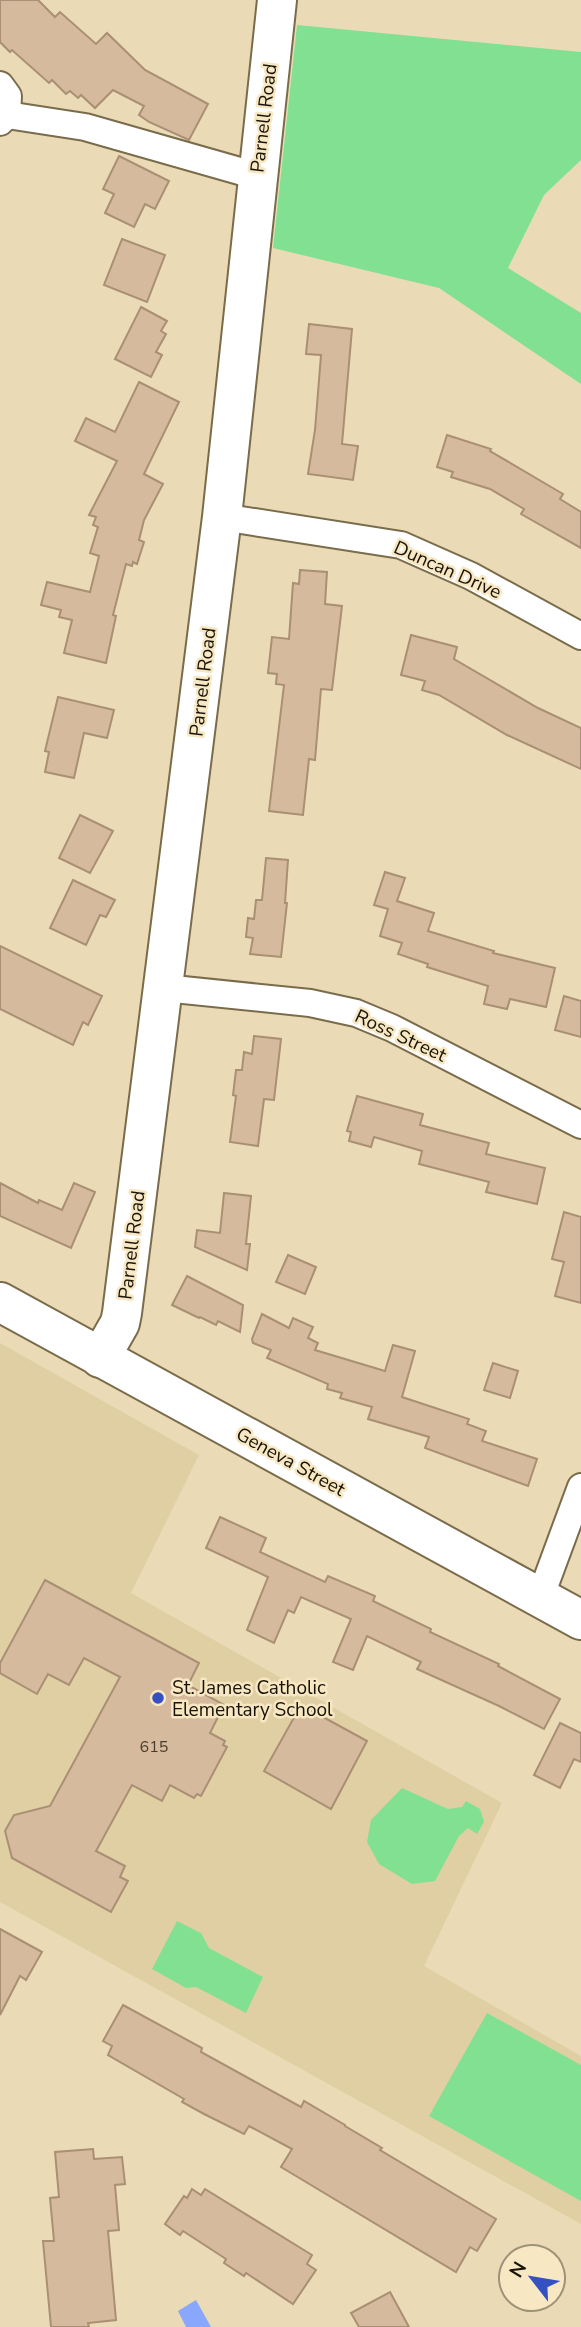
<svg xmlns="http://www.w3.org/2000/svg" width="581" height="2327" font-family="'Nunito Sans',sans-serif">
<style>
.built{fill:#e1cfa4}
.green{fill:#82e092}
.water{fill:#88a7fd}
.building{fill:#d6ba9d;stroke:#a98f73;stroke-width:2}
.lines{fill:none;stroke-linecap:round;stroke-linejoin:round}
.street-casing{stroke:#7a6c4b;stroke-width:30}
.secondary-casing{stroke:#7a6c4b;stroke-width:42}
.street{stroke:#fff;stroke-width:26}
.secondary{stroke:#fff;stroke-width:38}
.poi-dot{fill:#3450c1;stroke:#f7e8c3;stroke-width:2.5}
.labels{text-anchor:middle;stroke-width:5;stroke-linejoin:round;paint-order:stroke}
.number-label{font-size:16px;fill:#483d2c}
.street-label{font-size:19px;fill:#181306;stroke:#f7e8c3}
.poi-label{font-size:19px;fill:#181306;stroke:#f7e8c3;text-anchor:start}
</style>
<rect width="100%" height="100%" fill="#eadbb6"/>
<!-- built -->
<polygon class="built" points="0,1343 199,1455 131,1593 502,1803 424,1966 581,2056 581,2224 0,1902"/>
<!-- green -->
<g class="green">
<polygon points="297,25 581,52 581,160 544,195 508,268 581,313 581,384 439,288 273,248"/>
<polygon points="402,1788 448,1809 462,1807 466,1801 480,1809 484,1822 477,1834 468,1828 459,1836 435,1881 412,1884 379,1864 367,1842 371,1820"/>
<polygon points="177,1921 201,1933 209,1948 263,1977 246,2013 196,1987 186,1988 152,1969"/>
<polygon points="487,2013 581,2065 581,2201 429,2116"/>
</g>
<!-- water -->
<polygon class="water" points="196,2300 211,2327 186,2327 178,2311"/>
<!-- building -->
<g class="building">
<polygon points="0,0 38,0 55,17 60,12 96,44 107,33 145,70 208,104 189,140 149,122 139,115 144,106 113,90 95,108 81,95 78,98 70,91 66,94 52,80 49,83 12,50 10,52 0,42"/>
<polygon points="119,156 169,181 155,209 145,204 134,227 105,213 114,194 103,189"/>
<polygon points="122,239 165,255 147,302 104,285"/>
<polygon points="141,307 167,321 161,331 166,334 156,352 162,355 151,377 115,359"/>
<polygon points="309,324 352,329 342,444 358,446 353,480 308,474 315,430 321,355 306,354"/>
<polygon points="139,382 179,402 144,474 163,484 144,520 139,540 144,542 137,564 133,562 132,566 126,564 113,615 116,616 106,663 64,653 72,620 59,617 61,610 41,605 47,582 90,592 99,556 90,553 98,527 93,525 96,517 89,515 117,461 75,441 86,418 115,432"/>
<polygon points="447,435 491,449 490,451 563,494 560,499 581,512 581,548 521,514 524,509 490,489 451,477 453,472 437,467"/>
<polygon points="300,570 327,572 325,604 342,606 332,690 321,689 315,760 309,759 303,815 269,811 284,685 276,684 277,674 268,673 272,637 289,639 293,583 299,584"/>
<polygon points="411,635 457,647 454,659 538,708 581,728 581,769 507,735 439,695 422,690 425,681 401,675"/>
<polygon points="58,697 114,710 107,738 84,733 74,778 45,772 49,752 45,751"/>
<polygon points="80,815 113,831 90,873 59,858"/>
<polygon points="266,858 288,860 285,903 287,903 281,957 250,954 253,938 246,937 248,918 254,919 256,900 262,900"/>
<polygon points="385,872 405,878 397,901 434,913 428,931 494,951 493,953 555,968 546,1007 510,999 507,1009 484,1004 488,986 427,967 428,964 398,954 402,943 380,936 388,909 374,905"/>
<polygon points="73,880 115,900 106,917 100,915 86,945 50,928"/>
<polygon points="0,946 102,996 88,1025 83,1022 73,1045 0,1009"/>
<polygon points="564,996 581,1001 581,1037 555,1030"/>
<polygon points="254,1036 281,1039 274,1100 264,1099 258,1146 230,1142 236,1096 233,1095 236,1070 242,1070 244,1052 252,1054"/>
<polygon points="357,1096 423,1114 420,1125 489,1143 486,1154 545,1168 537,1204 486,1192 489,1182 419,1164 422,1151 374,1137 371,1147 349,1141 351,1132 347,1131"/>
<polygon points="0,1183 38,1203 39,1200 62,1210 74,1183 95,1192 71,1248 0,1216"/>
<polygon points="224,1193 251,1196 246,1244 250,1244 247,1270 195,1247 197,1230 220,1233"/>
<polygon points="564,1212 581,1217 581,1303 555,1296 564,1262 552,1259"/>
<polygon points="288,1255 316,1267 305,1294 276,1282"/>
<polygon points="187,1276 243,1305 240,1332 218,1321 216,1325 200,1317 199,1318 172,1305"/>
<polygon points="262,1314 289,1328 293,1318 313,1327 308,1338 318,1343 315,1350 385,1371 393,1345 415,1351 402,1397 469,1419 467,1424 486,1431 482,1441 537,1459 528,1486 425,1448 429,1437 368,1419 372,1407 340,1398 342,1393 327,1389 328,1384 267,1358 271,1350 253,1343 252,1339"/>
<polygon points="493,1363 518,1371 510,1398 484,1390"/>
<polygon points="220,1517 266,1538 260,1552 325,1582 328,1576 375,1596 373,1601 431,1629 430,1632 499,1664 498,1666 560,1699 544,1729 499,1706 417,1669 421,1662 367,1636 353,1670 333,1662 351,1619 301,1597 294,1613 288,1610 274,1643 247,1630 268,1577 206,1548"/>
<polygon points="45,1580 199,1663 188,1685 224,1705 210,1733 225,1741 223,1745 227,1747 201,1796 197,1794 194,1798 170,1785 162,1801 132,1785 96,1851 125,1866 120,1877 128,1881 111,1912 12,1858 5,1831 14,1815 50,1806 120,1677 84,1658 69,1685 48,1674 37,1694 0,1673 0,1663"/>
<polygon points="301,1705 367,1741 331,1809 264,1771"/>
<polygon points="560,1723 581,1733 581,1762 574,1759 560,1788 534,1775"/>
<polygon points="0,1929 42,1952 26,1980 20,1976 0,2015"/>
<polygon points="123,2005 202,2048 201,2052 301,2107 304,2101 345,2125 345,2126 382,2148 380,2150 496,2219 477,2251 470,2247 456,2272 281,2167 292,2149 249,2126 244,2134 204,2114 182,2102 184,2099 108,2055 112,2046 103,2041"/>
<polygon points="93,2149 94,2159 122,2157 125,2184 115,2185 119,2230 108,2231 116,2320 88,2323 89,2327 51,2327 43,2241 54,2241 50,2198 59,2197 55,2152"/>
<polygon points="192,2189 201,2195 205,2189 312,2255 307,2264 316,2270 293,2304 246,2273 244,2276 224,2263 226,2259 183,2231 180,2235 165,2224 184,2196 187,2198"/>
<polygon points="390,2292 409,2327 359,2327 351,2313"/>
</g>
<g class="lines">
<defs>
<g id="street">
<polyline points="0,85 8,96 7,115 0,122"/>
<polyline points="7,115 85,127 257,176"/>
<polyline points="222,517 401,545 471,576 581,636"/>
<polyline points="164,988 310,1003 356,1013 392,1028 581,1125"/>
<polyline points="540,1598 581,1487"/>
</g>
<g id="secondary">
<polyline points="0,1302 581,1620"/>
<polyline points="100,1358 120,1323 122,1313 222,517 277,0"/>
</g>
</defs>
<!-- street casing -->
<use href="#street" class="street-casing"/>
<!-- secondary casing -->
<use href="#secondary" class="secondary-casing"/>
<!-- street -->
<use href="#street" class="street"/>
<!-- secondary -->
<use href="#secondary" class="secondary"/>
</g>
<!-- markers -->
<circle class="poi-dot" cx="158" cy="1698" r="7"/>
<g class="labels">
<!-- number labels -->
<g class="number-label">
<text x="154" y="1752">615</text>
</g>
<!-- street labels -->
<g class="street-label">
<text transform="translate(263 118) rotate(-83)" y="7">Parnell Road</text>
<text transform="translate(448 569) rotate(24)" y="7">Duncan Drive</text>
<text transform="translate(202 682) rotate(-83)" y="7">Parnell Road</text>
<text transform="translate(401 1035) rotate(25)" y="7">Ross Street</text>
<text transform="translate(131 1245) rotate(-83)" y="7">Parnell Road</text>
<text transform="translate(291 1461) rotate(29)" y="7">Geneva Street</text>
</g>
<!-- poi labels -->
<g class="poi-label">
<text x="172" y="1694">St. James Catholic<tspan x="172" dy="22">Elementary School</tspan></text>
</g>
</g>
<!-- north arrow -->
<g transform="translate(532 2278) rotate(301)"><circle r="33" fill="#f7e8c3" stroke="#9e9377" stroke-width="2"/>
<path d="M0-5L12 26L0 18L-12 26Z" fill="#3450c1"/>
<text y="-10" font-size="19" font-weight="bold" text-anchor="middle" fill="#181306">N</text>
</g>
</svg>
